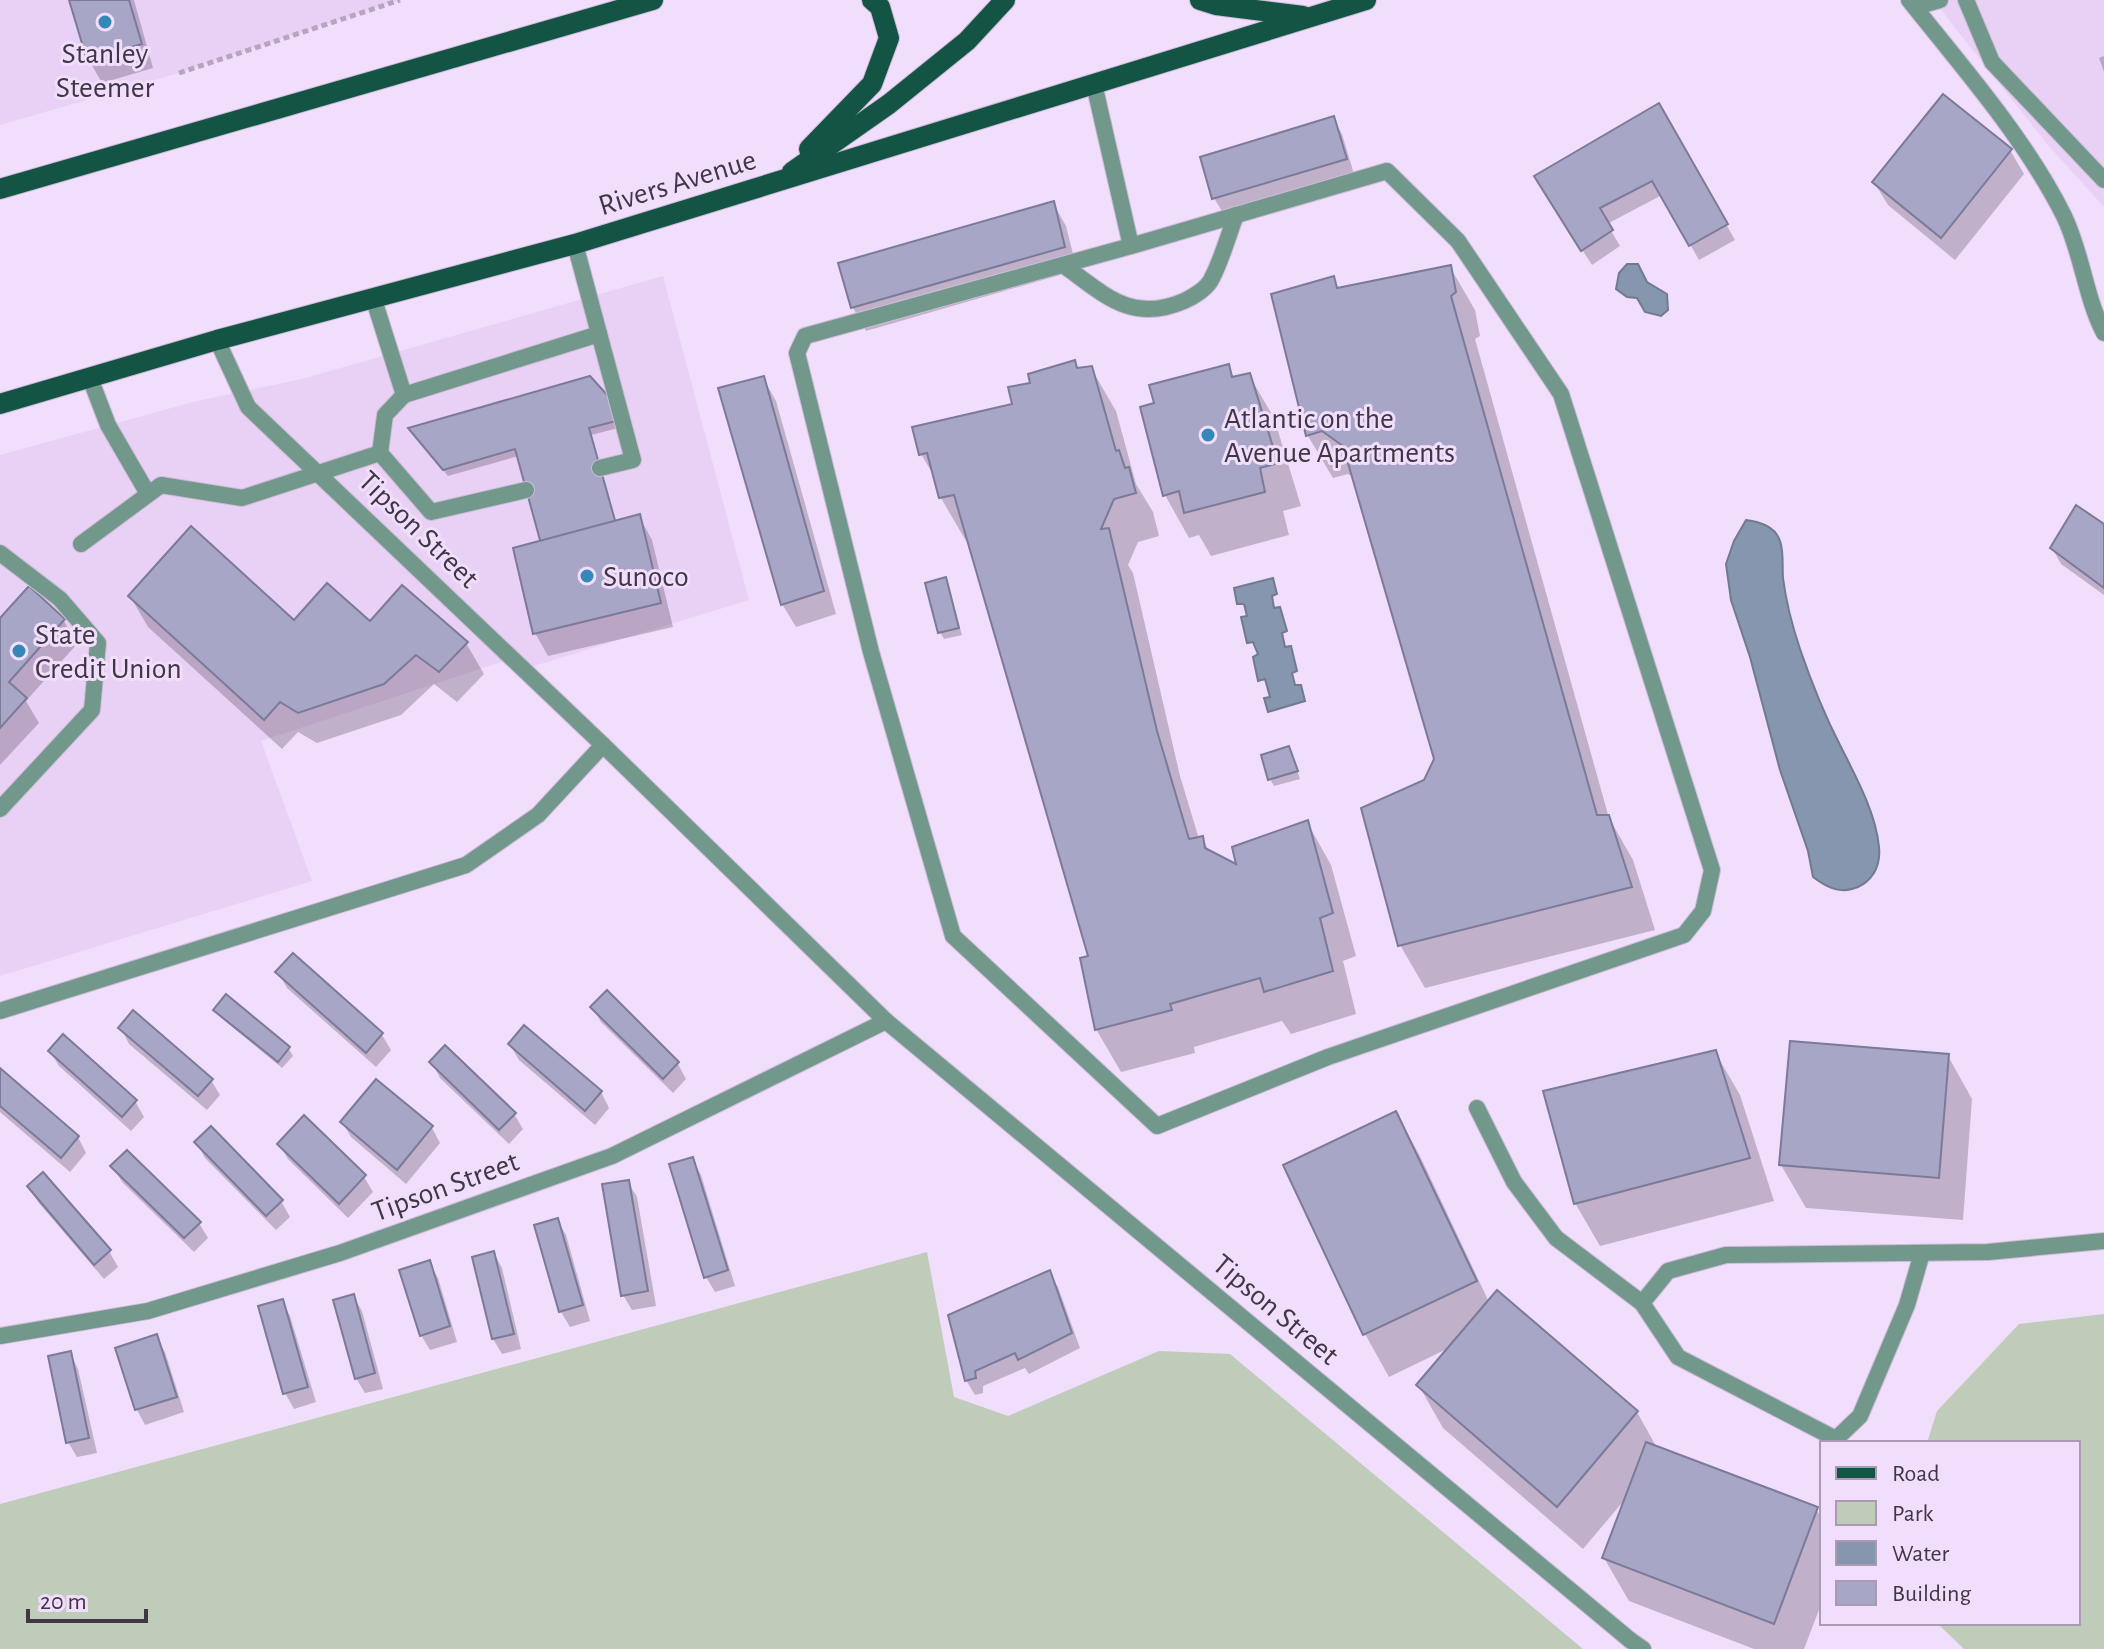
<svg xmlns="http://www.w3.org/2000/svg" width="2104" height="1649" font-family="'Alegreya Sans',sans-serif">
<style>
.built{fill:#e9d0f5}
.green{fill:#c0ccba}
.water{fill:#8696af;stroke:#717a8f;stroke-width:2}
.shadow{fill:#0003}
.building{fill:#a7a6c6;stroke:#7c7a99;stroke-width:2}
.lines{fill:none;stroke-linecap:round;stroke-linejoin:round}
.service-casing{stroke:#cdbcd7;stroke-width:18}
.minor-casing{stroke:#cdbcd7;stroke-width:18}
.primary-casing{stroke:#cdbcd7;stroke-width:22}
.path{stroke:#b5a5be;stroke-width:5;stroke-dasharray:6 4;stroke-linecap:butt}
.service{stroke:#72988c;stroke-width:16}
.minor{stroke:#72988c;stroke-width:16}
.primary{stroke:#135445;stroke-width:20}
.poi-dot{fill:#3587b8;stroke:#f1ddfc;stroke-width:3}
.labels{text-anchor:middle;stroke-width:6;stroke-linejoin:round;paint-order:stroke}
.poi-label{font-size:30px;fill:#3f3743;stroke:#f1ddfc;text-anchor:start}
.street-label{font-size:30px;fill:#3f3743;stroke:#f1ddfc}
</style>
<rect width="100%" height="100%" fill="#f1ddfc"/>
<!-- built -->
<g class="built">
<polygon points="0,0 400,0 179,73 0,125"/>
<polygon points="1933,0 2104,0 2104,207 2048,145"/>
<polygon points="663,276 749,600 524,669 513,658 261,741 312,881 0,976 0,455 197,401 302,379"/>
</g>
<!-- green -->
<g class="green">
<polygon points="927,1252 954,1397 1008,1416 1159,1351 1230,1354 1583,1649 0,1649 0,1504"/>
<polygon points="2104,1314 2104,1649 1964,1649 1937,1623 2078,1623 2078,1443 1927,1443 1937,1411 2019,1324"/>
</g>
<!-- water -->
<g class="water">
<polygon points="1627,264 1638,264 1647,282 1667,294 1668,310 1661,316 1645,312 1637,298 1627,297 1616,289 1619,273"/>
<path d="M 1746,520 C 1760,522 1775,526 1780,541 C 1784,552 1782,566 1783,578 C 1786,602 1792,625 1800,649 C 1811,681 1824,714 1840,745 C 1855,775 1876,813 1879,847 C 1881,866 1872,884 1852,889 C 1837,893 1825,886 1813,877 L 1808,851 L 1780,770 L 1750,657 L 1731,600 L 1726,564 L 1734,541 Z"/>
<polygon points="1273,578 1277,594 1272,596 1274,608 1280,607 1287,631 1282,633 1285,647 1291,646 1297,671 1292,673 1295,685 1301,685 1305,701 1268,712 1264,698 1270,697 1265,679 1258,681 1253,657 1258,654 1253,642 1247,643 1241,617 1247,616 1244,604 1237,604 1234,588"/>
</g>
<!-- shadow -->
<g class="shadow">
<polygon points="71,0 134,0 153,68 102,83 89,60"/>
<polygon points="2104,56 2104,72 2099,58"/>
<polygon points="1658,106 1735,240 1699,260 1662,195 1607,224 1620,246 1592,265 1545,192"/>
<polygon points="1333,119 1342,134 1354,174 1223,213 1214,198"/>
<polygon points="2010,150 2024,174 1955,260 1888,205 1874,182"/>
<polygon points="1053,203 1066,226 1077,270 866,331 853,308 841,264"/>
<polygon points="1450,267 1475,310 1480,336 1475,339 1609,818 1633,860 1655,930 1425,988 1400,945 1426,782 1437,760 1355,478 1348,474 1333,478 1308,436 1273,295 1333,278 1339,290"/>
<polygon points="1074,362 1078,370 1091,368 1116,411 1136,484 1153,512 1159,536 1138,542 1128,565 1133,573 1180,776 1199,839 1202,838 1210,853 1239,868 1307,822 1331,865 1356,956 1343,961 1356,1014 1291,1034 1282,1021 1194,1047 1195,1053 1121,1072 1096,1029 1091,957 969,540 966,541 941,498 937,481 921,454 1014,406 1032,385"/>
<polygon points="1228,366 1235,379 1249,375 1274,418 1301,506 1283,511 1289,535 1211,556 1199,535 1189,538 1165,495 1157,405"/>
<polygon points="589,378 630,425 591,435 616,523 639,516 652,540 673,627 548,656 535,633 543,542 519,456 448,476 414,435"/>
<polygon points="763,378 776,401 836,614 796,627 782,604"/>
<polygon points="2104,527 2104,595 2061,564 2052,548"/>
<polygon points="945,579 962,635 944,639 940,632"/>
<polygon points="29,589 64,621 77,644 26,701 39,723 0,765 0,621"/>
<polygon points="130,596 294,622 370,624 466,643 484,674 457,702 434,684 401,715 317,743 298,732 282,749 148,627"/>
<polygon points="1292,755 1300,779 1274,786 1270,779"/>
<polygon points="293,955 382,1035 391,1050 376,1067 287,988 278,972"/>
<polygon points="607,993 678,1064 686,1079 673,1093 601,1022 592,1007"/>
<polygon points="216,1010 289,1049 293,1056 282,1068 220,1017"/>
<polygon points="121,1028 211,1080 220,1095 207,1110 129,1044"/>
<polygon points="510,1045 601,1092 609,1108 595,1125 519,1060"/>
<polygon points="50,1051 135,1101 144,1117 131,1131 59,1066"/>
<polygon points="1715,1052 1740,1095 1774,1201 1600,1246 1575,1203"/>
<polygon points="1948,1056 1972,1099 1963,1220 1806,1208 1781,1165"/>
<polygon points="432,1062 514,1114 523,1129 509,1144 440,1078"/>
<polygon points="0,1072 78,1137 86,1153 70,1172 0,1112"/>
<polygon points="1396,1113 1420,1156 1489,1302 1637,1412 1657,1448 1816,1509 1822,1519 1822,1602 1804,1649 1754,1649 1629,1601 1604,1558 1627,1497 1583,1549 1443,1428 1419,1386 1451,1347 1389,1377 1365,1334"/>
<polygon points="342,1122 432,1128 440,1143 406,1184 351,1137"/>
<polygon points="197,1143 281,1201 290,1217 276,1230 205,1158"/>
<polygon points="279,1144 364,1177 373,1192 348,1218 288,1159"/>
<polygon points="692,1159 701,1175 735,1286 715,1292 706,1277"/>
<polygon points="113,1167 199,1223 208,1238 194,1252 122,1182"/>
<polygon points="628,1182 637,1197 656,1306 632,1310 623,1295"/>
<polygon points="29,1187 109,1251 118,1267 104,1279 38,1202"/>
<polygon points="557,1220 566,1235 590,1321 570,1327 561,1312 536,1226"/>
<polygon points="494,1253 502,1268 521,1349 502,1354 493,1339"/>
<polygon points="429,1263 438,1278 457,1342 430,1350 421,1335"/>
<polygon points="1049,1272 1058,1287 1080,1348 1029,1374 1025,1368 983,1386 983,1393 975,1395 966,1380"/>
<polygon points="353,1296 362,1311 383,1389 365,1393 356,1378"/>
<polygon points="282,1301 290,1316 316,1402 294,1409 285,1393 260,1307"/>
<polygon points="156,1337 165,1352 184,1412 145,1425 137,1410 117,1349"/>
<polygon points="70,1353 78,1369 97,1453 77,1457 68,1442"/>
</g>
<!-- building -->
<g class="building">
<polygon points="69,0 129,0 142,44 87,60"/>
<polygon points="1943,94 2012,149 1941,238 1872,182"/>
<polygon points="1659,103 1728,224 1689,246 1652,181 1600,208 1613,230 1581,251 1534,176"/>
<polygon points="1334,116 1347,159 1212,199 1200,157"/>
<polygon points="1054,201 1065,247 851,308 838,263"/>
<polygon points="1451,265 1456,292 1451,296 1597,815 1609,815 1632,887 1398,946 1361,808 1424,780 1434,759 1343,446 1322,431 1306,436 1271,294 1334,276 1337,288"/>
<polygon points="1075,360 1077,368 1092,366 1116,451 1119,450 1125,468 1129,467 1136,493 1114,499 1101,529 1109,528 1157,731 1189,839 1203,836 1205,848 1236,864 1232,847 1308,820 1333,913 1320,918 1333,971 1264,992 1260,978 1170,1004 1172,1010 1095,1030 1080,958 1088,956 954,495 939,498 927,453 919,455 912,427 1012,404 1008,387 1030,383 1028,374"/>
<polygon points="1229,364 1232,377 1250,373 1278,463 1260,468 1265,492 1184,513 1179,491 1163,496 1140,407 1154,403 1149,385"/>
<polygon points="590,376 628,418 589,428 618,531 543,551 515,449 443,470 408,428"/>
<polygon points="764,376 824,591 781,605 718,388"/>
<polygon points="2076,505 2104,524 2104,588 2050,548"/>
<polygon points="640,514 661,603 533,634 513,548"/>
<polygon points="191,526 294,620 327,583 370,621 402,585 468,642 439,672 416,655 384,684 298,713 280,702 264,720 128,596"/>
<polygon points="946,577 959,628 938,633 925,583"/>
<polygon points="29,586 65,619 9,682 27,698 0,728 0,618"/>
<polygon points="1289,746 1298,771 1268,780 1261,755"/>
<polygon points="293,953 383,1033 366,1053 275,972"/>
<polygon points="607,990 679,1062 663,1079 590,1007"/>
<polygon points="226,994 290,1047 278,1062 213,1010"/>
<polygon points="133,1010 213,1079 198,1096 118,1028"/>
<polygon points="524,1025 602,1091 585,1111 508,1044"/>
<polygon points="63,1034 137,1100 122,1117 48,1051"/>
<polygon points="1790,1041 1949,1054 1939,1178 1779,1165"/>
<polygon points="445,1045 516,1113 499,1130 429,1062"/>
<polygon points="1716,1050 1750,1158 1574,1204 1543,1091"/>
<polygon points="0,1068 79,1136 61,1158 0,1106"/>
<polygon points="376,1079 433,1126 397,1170 340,1122"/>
<polygon points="1396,1111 1477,1281 1363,1335 1283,1165"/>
<polygon points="304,1115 366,1175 339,1204 277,1144"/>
<polygon points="211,1126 283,1200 266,1216 194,1142"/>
<polygon points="127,1150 201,1222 184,1238 110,1166"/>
<polygon points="693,1157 728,1270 704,1278 669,1164"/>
<polygon points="43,1172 111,1250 94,1265 27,1186"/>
<polygon points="629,1180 648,1291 621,1296 602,1184"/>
<polygon points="558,1218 583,1305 559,1312 534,1225"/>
<polygon points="494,1251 514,1334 492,1339 472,1257"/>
<polygon points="430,1260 450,1326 420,1336 399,1270"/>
<polygon points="1050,1270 1072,1333 1018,1360 1015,1353 975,1371 976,1378 965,1381 948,1315"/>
<polygon points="1497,1290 1638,1411 1557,1507 1416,1385"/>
<polygon points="354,1294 375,1373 355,1379 333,1300"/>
<polygon points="283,1299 308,1387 283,1394 258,1306"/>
<polygon points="157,1334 177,1397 135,1410 115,1348"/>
<polygon points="71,1351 89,1438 66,1443 48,1356"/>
<polygon points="1646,1442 1818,1507 1774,1624 1602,1558"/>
</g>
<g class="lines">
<defs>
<g id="service">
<polyline points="1094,84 1131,246 805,336 797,353 871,652 953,936 1157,1126 1328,1057 1684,935 1703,911 1712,870 1561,394 1458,241 1387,171 1131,246"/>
<polyline points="575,244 633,460 600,468"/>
<path d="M 1063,265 C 1104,294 1131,324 1184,301 C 1193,297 1208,288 1212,278 C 1222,259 1228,236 1236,215"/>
<polyline points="373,297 404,395"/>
<polyline points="90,378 108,425 148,494"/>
<polyline points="380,453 385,415 404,395 599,334"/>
<polyline points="81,544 161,485 242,498 380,453 431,512 526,490"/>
<polyline points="0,553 60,599 98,643 92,710 0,809"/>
<polyline points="1477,1108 1514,1182 1556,1238 1642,1303"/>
<polyline points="1922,1253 1907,1305 1860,1416 1836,1439 1678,1357 1642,1303 1668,1271 1726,1255 1988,1252 2104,1241"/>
<polyline points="1630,1640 1643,1649"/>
</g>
<g id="minor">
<path d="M 1909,0 C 1963,68 2025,138 2064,216 C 2082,253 2085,296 2104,333"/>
<polyline points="1966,0 1992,62 2104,180"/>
<polyline points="1915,7 1940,0"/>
<polyline points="217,340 248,407 603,745 886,1021 1630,1640"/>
<polyline points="0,1011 466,865 538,815 603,745"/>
<polyline points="0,1336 148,1311 340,1253 612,1156 886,1021"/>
</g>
<g id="primary">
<polyline points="1200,0 1216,5 1303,16"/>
<polyline points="809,149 872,84 889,38 880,7 872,0"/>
<polyline points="792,172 889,104 967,41 1005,0"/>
<polyline points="0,189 653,0"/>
<polyline points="0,404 217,340 575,244 1366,0"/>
</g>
</defs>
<!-- service casing -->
<use href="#service" class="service-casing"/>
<!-- minor casing -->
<use href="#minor" class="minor-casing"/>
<!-- primary casing -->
<use href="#primary" class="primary-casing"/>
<!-- path -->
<polyline class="path" points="179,73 400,0"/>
<!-- service -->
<use href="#service" class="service"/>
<!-- minor -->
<use href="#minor" class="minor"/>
<!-- primary -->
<use href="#primary" class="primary"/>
</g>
<!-- markers -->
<g class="poi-dot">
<circle cx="105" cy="22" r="8"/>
<circle cx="1208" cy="435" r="8"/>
<circle cx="587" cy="576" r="8"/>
<circle cx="19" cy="651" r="8"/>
</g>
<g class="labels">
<!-- poi labels -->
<g class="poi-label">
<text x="105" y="63" text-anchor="middle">Stanley<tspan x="105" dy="34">Steemer</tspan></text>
<text x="1224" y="428">Atlantic on the<tspan x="1224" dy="34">Avenue Apartments</tspan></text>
<text x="603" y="586">Sunoco</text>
<text x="35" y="644">State<tspan x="35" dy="34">Credit Union</tspan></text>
</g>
<!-- street labels -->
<g class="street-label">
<text transform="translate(677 182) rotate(-17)" y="10">Rivers Avenue</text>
<text transform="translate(419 529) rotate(44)" y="10">Tipson Street</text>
<text transform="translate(445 1186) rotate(-20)" y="10">Tipson Street</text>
<text transform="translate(1276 1309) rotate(40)" y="10">Tipson Street</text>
</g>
</g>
<!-- legend -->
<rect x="1820" y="1441" width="260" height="184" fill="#f1ddfc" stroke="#aa9bb2" stroke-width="2"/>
<rect x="1836" y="1467" width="40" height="12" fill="#135445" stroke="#aa9bb2" stroke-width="2"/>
<text x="1892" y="1481" font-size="24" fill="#3f3743">Road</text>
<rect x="1836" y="1501" width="40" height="24" fill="#c0ccba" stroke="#aa9bb2" stroke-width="2"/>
<text x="1892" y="1521" font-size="24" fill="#3f3743">Park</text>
<rect x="1836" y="1541" width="40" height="24" fill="#8696af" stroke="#aa9bb2" stroke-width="2"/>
<text x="1892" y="1561" font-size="24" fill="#3f3743">Water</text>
<rect x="1836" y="1581" width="40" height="24" fill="#a7a6c6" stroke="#aa9bb2" stroke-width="2"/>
<text x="1892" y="1601" font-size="24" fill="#3f3743">Building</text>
<!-- scale -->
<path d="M28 1609v12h118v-12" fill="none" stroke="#3f3743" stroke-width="4"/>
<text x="40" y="1609" font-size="24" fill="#3f3743" stroke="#f1ddfc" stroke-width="6" paint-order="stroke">20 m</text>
</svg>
